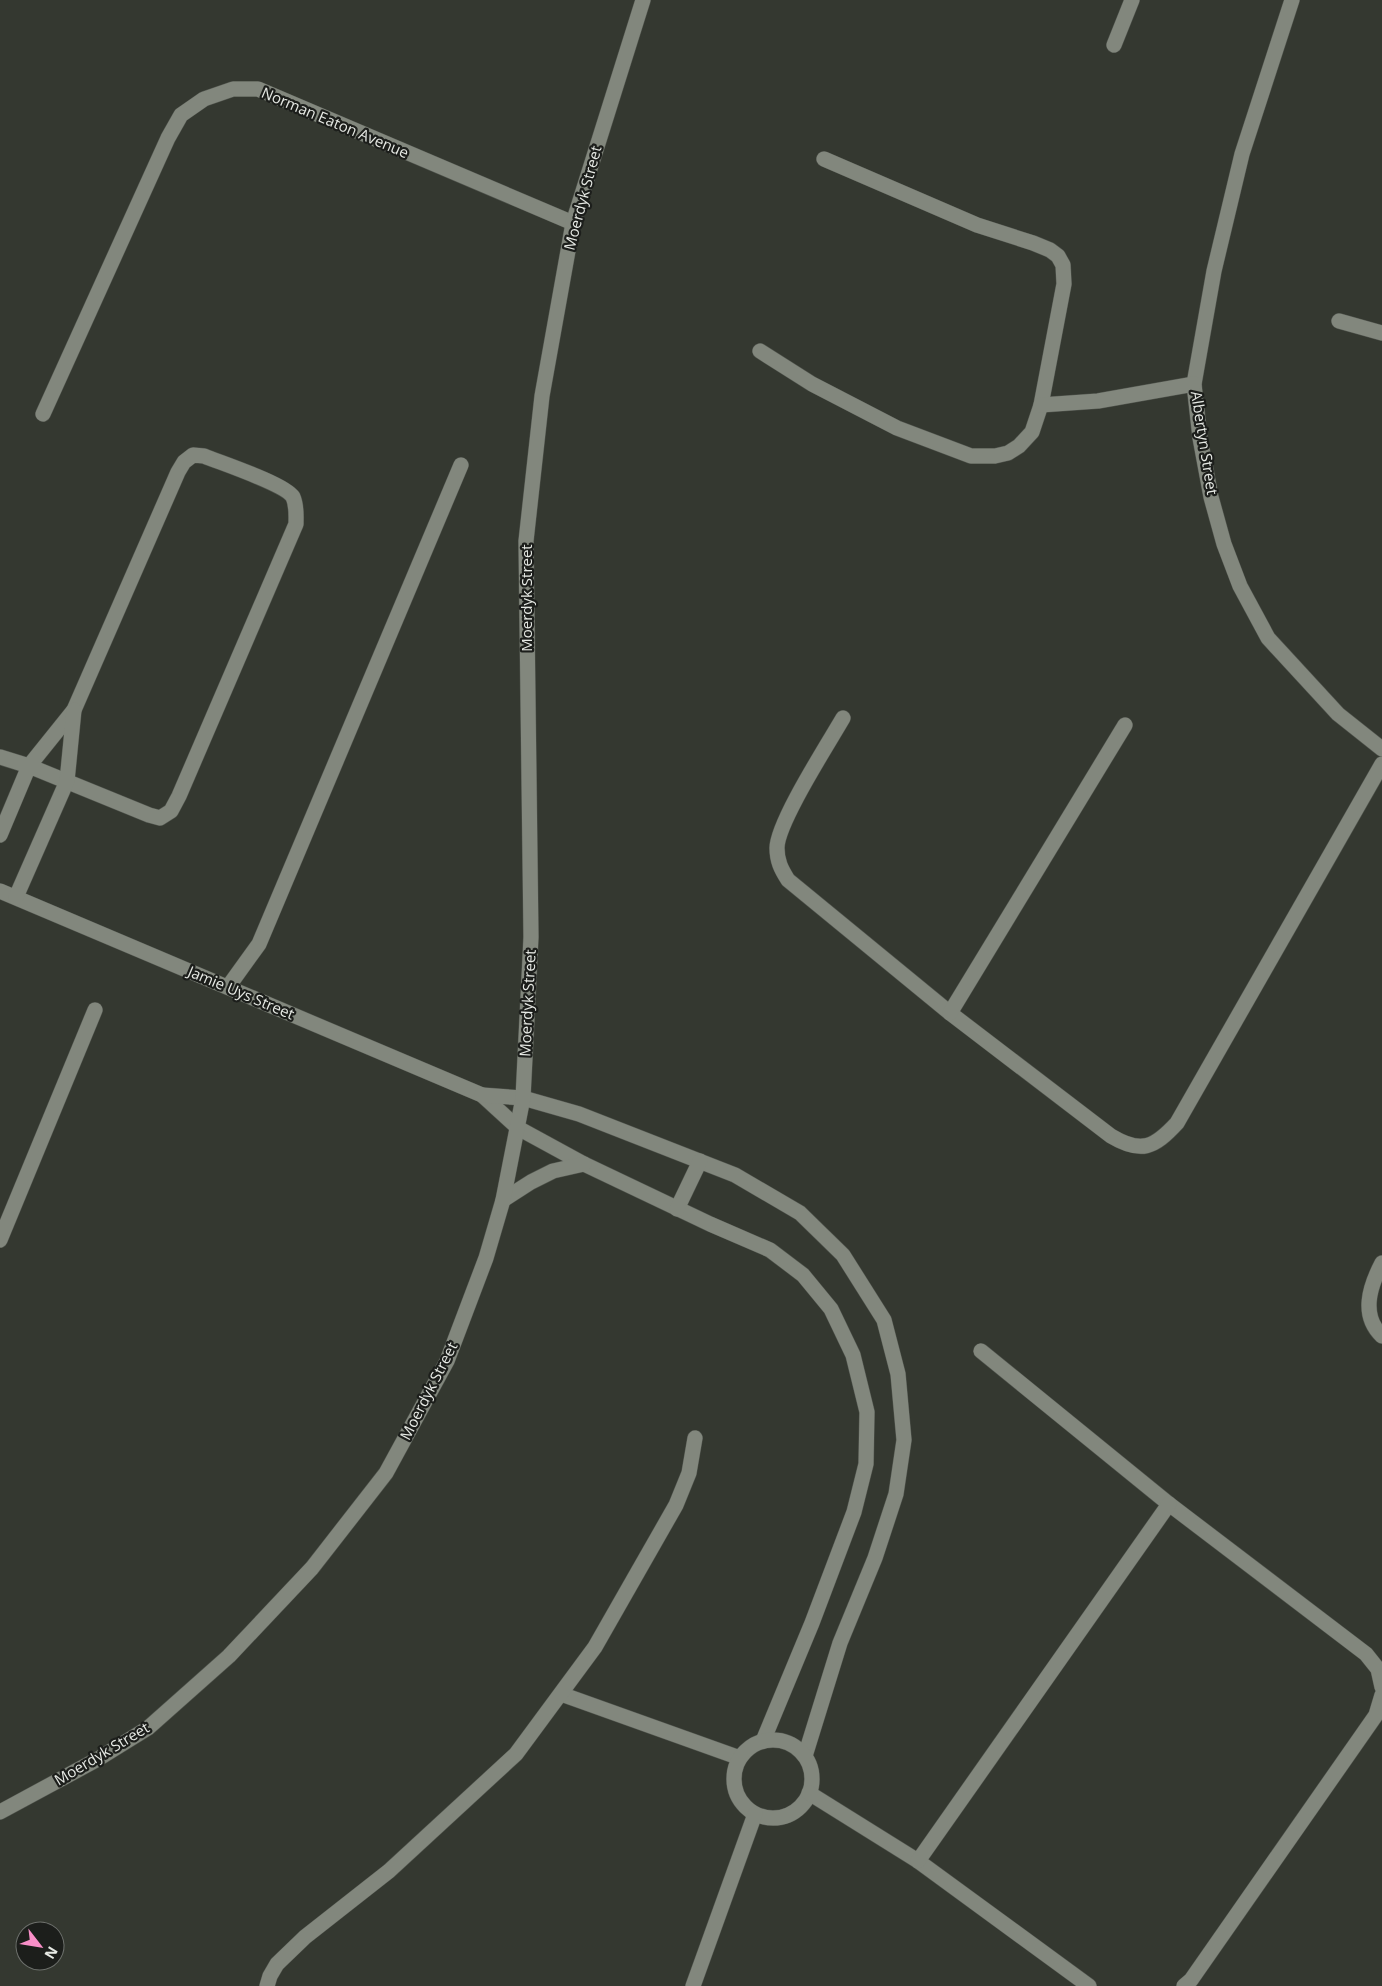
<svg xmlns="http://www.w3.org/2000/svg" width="1382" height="1986" font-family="'Open Sans',sans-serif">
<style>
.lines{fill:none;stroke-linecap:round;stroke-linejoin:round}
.lane-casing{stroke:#50544d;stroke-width:16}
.street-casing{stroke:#50544d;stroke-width:16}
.secondary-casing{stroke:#50544d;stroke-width:16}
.lane{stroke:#82877d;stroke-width:15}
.street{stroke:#82877d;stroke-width:15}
.secondary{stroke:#82877d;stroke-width:15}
.labels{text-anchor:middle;stroke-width:4.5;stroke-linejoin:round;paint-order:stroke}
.street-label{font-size:15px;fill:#e7eae5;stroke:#1c1e1b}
</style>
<rect width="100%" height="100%" fill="#343830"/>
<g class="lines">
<defs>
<g id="lane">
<polyline points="228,987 259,944 461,465"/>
<polyline points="0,1240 95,1010"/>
</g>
<g id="street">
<polyline points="1292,0 1242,154 1214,271 1194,384 1200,438 1211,497 1224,544 1240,586 1268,638 1338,714 1382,749"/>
<polyline points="1114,45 1132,0"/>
<polyline points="1339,321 1382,333"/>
<polyline points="760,351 812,384 897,428 971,456 995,456 1008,453 1019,446 1032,432 1041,405 1064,284 1063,265 1058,256 1050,250 1033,243 977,225 824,159"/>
<polyline points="1041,405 1098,401 1194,384"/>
<polyline points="43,414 168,138 181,115 204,99 233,89 258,89 573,223"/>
<path d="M 843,718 C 828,744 777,823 777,848 C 777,861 781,869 788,880 L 950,1013 L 1111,1136 C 1141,1154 1154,1148 1177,1123 L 1382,764"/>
<path d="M 0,757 L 29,766 L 149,815 L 160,818 L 171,811 L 179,796 L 296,524 C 296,515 297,506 293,497 C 285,484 221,463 204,456 L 193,455 L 184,462 L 178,472 L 74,710 L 29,766 L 0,835"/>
<polyline points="0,891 482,1095 518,1128 584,1164 710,1224 770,1250 803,1275 831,1309 853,1355 867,1412 866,1464 854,1512 812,1623 763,1741"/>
<polyline points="16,897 67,781 74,710"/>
<polyline points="950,1013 1125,725"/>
<polyline points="482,1095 523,1098 579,1114 735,1175 800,1213 843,1255 884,1320 898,1374 904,1440 896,1494 875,1558 840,1643 805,1756"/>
<polyline points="677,1209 700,1161"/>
<path d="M 1382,1263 C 1370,1286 1360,1315 1382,1336"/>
<polyline points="981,1351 1169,1504 1366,1654 1378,1669 1382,1687"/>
<polyline points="561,1694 740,1758"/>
<circle cx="773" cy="1779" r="39"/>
<polyline points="809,1793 918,1861 1089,1986"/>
<polyline points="918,1861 1169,1504"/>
<polyline points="267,1986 270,1976 277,1964 305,1937 389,1871 516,1754 595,1647 676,1505 689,1473 695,1438"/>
<polyline points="693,1986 755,1814"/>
<polyline points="1184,1986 1191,1980 1376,1715 1382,1695"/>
</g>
<g id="secondary">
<polyline points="503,1200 531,1182 553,1171 584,1164"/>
<polyline points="0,1812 98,1759 148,1728 229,1656 312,1568 386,1473 447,1361 486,1258 503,1200 523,1098 531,937 526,541 542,396 573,223 643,0"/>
</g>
</defs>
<!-- lane casing -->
<use href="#lane" class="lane-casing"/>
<!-- street casing -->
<use href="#street" class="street-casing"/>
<!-- secondary casing -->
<use href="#secondary" class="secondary-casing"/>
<!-- lane -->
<use href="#lane" class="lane"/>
<!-- street -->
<use href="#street" class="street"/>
<!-- secondary -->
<use href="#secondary" class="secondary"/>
</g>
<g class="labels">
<!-- street labels -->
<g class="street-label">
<text transform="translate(335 123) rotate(23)" y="5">Norman Eaton Avenue</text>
<text transform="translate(583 198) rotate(-75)" y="5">Moerdyk Street</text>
<text transform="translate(1204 443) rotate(81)" y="5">Albertyn Street</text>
<text transform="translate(527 598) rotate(-90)" y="5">Moerdyk Street</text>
<text transform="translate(241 993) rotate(23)" y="5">Jamie Uys Street</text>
<text transform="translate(528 1003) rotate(-87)" y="5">Moerdyk Street</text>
<text transform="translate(429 1391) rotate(-63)" y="5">Moerdyk Street</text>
<text transform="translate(102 1754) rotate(-31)" y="5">Moerdyk Street</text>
</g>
</g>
<!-- north arrow -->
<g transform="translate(40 1946) rotate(121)"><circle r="24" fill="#1c1e1b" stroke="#6d706c"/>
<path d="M0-4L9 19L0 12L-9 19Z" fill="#f98fc8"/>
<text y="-8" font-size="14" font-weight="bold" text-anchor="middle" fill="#e7eae5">N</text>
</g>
</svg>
